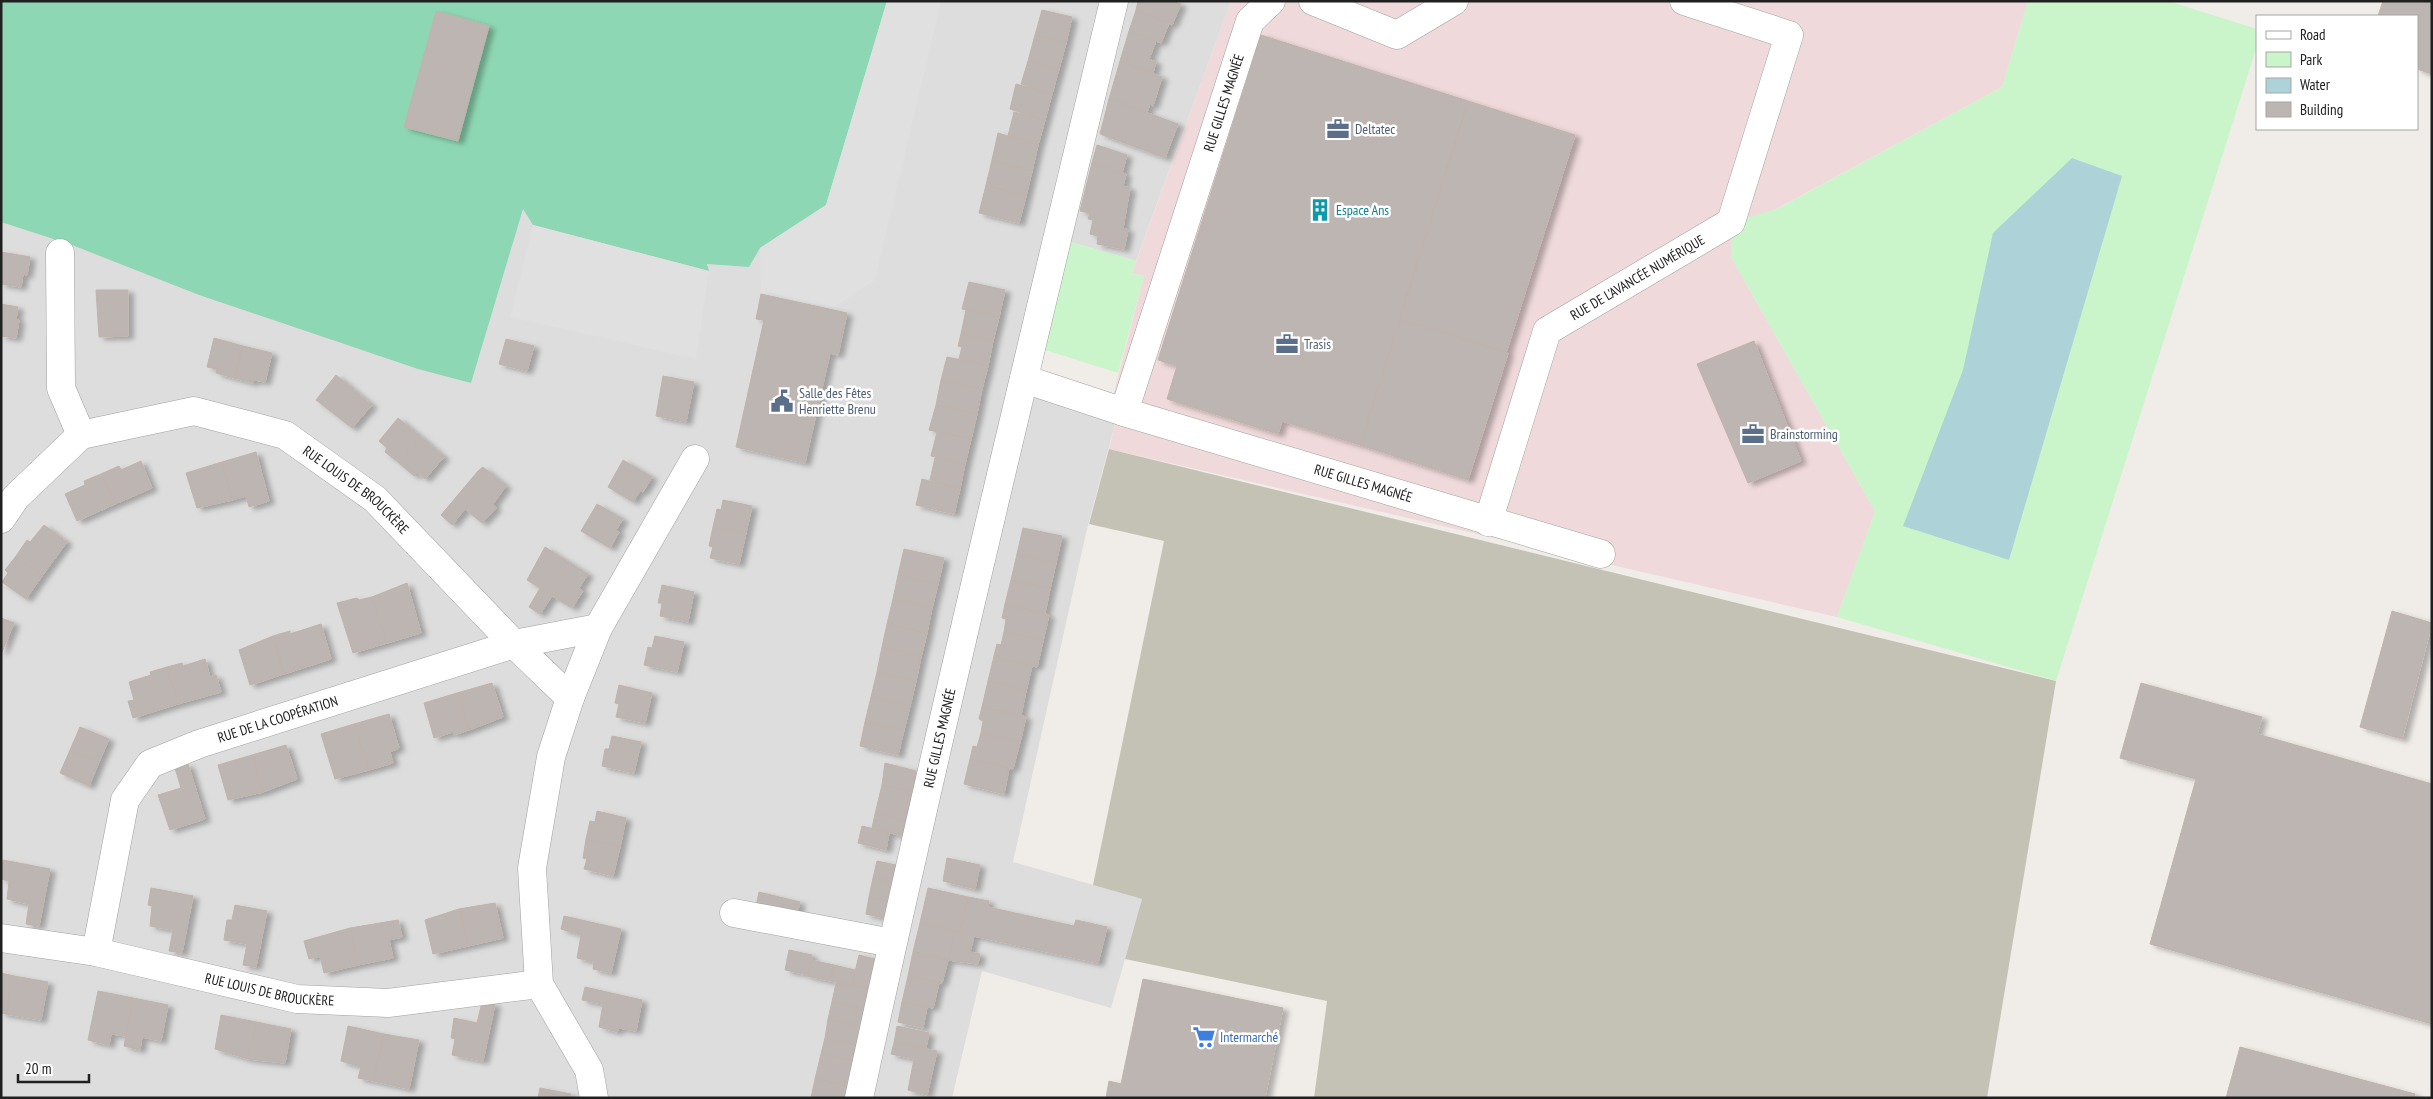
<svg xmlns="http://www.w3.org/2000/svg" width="2433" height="1099" font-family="'PT Sans Narrow',sans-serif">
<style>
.residential{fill:#dedddd}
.commercial{fill:#efd9da}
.construction{fill:#c4c2b4}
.park{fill:#caf5ca}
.pitch{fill:#8ed7b4}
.parking{fill:#e0e0e0}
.water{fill:#add3d9}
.building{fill:#bdb5b1;stroke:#c0b3ab;filter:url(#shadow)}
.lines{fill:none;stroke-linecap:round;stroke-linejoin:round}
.minor-casing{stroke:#a1a1a1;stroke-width:29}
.minor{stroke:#fff;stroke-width:28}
.labels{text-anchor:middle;stroke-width:5;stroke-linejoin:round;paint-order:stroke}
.street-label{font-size:14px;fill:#202020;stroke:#fff}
.service-label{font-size:14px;fill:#4e5e75;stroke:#fff;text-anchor:start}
.culture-label{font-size:14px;fill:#0d838f;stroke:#fff;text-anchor:start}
.shop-label{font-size:14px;fill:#366cbe;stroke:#fff;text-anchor:start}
</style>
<defs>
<filter id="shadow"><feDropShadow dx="5.5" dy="3" stdDeviation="2.5" flood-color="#0004"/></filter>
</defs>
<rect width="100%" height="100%" fill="#f0ece8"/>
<!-- residential -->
<polygon class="residential" points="1,1 1231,1 1136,261 1071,242 1030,394 1116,420 1086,533 1013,862 1142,899 1111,1008 982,971 952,1098 1,1098"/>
<!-- commercial -->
<polygon class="commercial" points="1231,1 2028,1 2002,87 1756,220 1731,257 1875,511 1837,617 1109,449 1116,420 1114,393 1144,276 1132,273"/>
<!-- construction -->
<polygon class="construction" points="1109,449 2056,681 1987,1098 1314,1098 1327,1001 1125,959 1142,899 1093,885 1164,541 1089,524"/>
<!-- park -->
<g class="park">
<polygon points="2028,1 2168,1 2257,29 2257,46 2056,681 1837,617 1875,511 1731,257 1731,222 1777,209 2002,87"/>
<polygon points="1071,242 1136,261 1132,273 1144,276 1118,373 1042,349"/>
</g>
<!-- pitch -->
<polygon class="pitch" points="1,1 887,1 826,205 760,248 749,267 707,264 709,271 533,225 523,209 471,383 418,369 199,295 72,245 1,222"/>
<!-- parking -->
<g class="parking">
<polygon points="887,1 941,1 875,280 833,308 761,294 760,248 826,205"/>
<polygon points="533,225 709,271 696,359 510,317"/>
</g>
<!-- water -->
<polygon class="water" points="2072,158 2122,176 2009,560 1903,526 1963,370 1993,233"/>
<!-- building -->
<g class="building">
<polygon points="1138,1 1171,1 1181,4 1172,25 1136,10"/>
<polygon points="2383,1 2432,1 2432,74 2417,69 2417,16 2378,16"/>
<polygon points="1042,10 1072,17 1066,43 1035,35"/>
<polygon points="1136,10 1169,23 1161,43 1129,31"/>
<polygon points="436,11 489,26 458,141 404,127"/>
<polygon points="1129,31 1156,41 1149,59 1156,62 1153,73 1120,61"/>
<polygon points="1035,35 1066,43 1059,69 1028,61"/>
<polygon points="1261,35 1468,101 1360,445 1282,421 1278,434 1167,399 1177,366 1158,360"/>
<polygon points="1028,61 1059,69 1052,94 1021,84"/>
<polygon points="1120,61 1162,77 1153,106 1150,104 1147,112 1109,99"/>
<polygon points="1016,84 1052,94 1045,120 1010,109"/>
<polygon points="1109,99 1178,124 1165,158 1100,134"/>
<polygon points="1468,101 1575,135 1506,353 1400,319"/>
<polygon points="1014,112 1045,120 1038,145 1008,136"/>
<polygon points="998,133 1038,145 1032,171 992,160"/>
<polygon points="1097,145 1127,155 1122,173 1092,163"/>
<polygon points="992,160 1032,171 1026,196 986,185"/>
<polygon points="1092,163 1126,174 1123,186 1130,188 1123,228 1128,230 1124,249 1097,244 1098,236 1090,234 1093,220 1088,219 1090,213 1080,211"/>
<polygon points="986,185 1026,196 1019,223 979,213"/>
<polygon points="1,252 30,257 27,275 23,274 21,287 1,284"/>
<polygon points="969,282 1005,290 999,317 962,309"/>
<polygon points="96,290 128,290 128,336 99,337"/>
<polygon points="761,294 847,313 838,355 830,353 805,463 736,447 764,320 756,319"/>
<polygon points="1,304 18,307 16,319 19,320 16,338 1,336"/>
<polygon points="966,310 999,317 993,341 961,334"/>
<polygon points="1400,319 1508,353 1468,480 1360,445"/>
<polygon points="961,334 993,341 988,366 959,359 962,347 958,346"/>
<polygon points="214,338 243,346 234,378 216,373 217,369 207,367"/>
<polygon points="506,339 534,346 527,371 499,364"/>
<polygon points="1754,341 1801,461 1748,483 1697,364"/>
<polygon points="243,346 272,353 265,382 254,380 253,383 234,378"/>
<polygon points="947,357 988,366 982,389 941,380"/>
<polygon points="336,375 372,405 352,428 316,400"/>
<polygon points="663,376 694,382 686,422 656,416"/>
<polygon points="941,380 982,389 977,414 936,405"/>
<polygon points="936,405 977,414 971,439 929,430"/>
<polygon points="398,418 421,437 399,463 385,452 387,448 379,441"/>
<polygon points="937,432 971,439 965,464 931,456"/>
<polygon points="421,437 444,457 425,479 417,473 414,476 399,463"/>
<polygon points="256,452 269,501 249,507 246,496 232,500 222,462"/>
<polygon points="935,458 965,464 960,489 930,480"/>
<polygon points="623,460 652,477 643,492 640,491 633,502 608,487"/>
<polygon points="141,461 152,488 115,504 101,474 119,466 121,470"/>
<polygon points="222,462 232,500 197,508 186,473"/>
<polygon points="483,467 506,486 493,504 496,508 482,523 465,509 452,525 441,515 478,471"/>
<polygon points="101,474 115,504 77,521 65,494 85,485 84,481"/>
<polygon points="922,479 960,489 954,514 916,505"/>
<polygon points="723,500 752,506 746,533 713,527 717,509 721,510"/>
<polygon points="597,504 623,519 616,530 619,532 610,548 581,531"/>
<polygon points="44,525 67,542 42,576 16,556 27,540 30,542"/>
<polygon points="713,527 746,533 739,564 710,558 713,547 709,546"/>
<polygon points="1023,528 1062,536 1056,563 1017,554"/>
<polygon points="545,547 588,574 579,588 583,591 572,608 552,596 540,614 529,607 540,588 527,580"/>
<polygon points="904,549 944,558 938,584 898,575"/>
<polygon points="1017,554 1056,563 1050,589 1011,580"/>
<polygon points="16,556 42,576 26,599 2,582 8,573 5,570"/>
<polygon points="898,575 938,584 932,608 893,599"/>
<polygon points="1011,580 1050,589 1045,613 1005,604"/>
<polygon points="407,583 421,633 387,643 372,597"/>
<polygon points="662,585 694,592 688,622 660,616 662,603 658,603"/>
<polygon points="372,597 387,643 353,653 337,603 357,598 359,600"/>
<polygon points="893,599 932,608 927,633 887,624"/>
<polygon points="1005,604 1049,615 1043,641 1004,632 1006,619 1002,618"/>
<polygon points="2392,611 2432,623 2402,739 2360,727"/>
<polygon points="1,618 14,623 2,652 1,652"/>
<polygon points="321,624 331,659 284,674 273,636 290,631 290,634"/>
<polygon points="887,624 927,633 921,657 882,647"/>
<polygon points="1004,632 1043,641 1037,667 994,656 997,644 1001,645"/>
<polygon points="273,636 284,674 250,685 239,650"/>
<polygon points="655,636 684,642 677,672 644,665 648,647 652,648"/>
<polygon points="882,647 921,657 916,681 877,672"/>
<polygon points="994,656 1032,666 1026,691 988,681"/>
<polygon points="205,659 210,677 216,675 221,692 178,704 167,667 182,663 183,666"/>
<polygon points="167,667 178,704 133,718 128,701 134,700 129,682 151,675 150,672"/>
<polygon points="877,672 916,681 910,706 871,697"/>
<polygon points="988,681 1026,691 1021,715 982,707"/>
<polygon points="492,683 503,717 469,730 457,693"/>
<polygon points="2141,683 2262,717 2257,734 2432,784 2432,1024 2150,944 2196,779 2120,758"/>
<polygon points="619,685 652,693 645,723 616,717 619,704 615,703"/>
<polygon points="457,693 469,730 454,735 453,732 434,738 424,703"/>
<polygon points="871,697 910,706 904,730 865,722"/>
<polygon points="982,707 1026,717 1020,742 981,733 983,721 979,719"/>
<polygon points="389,714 399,748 390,752 393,763 369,770 354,724"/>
<polygon points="865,722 904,730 898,755 860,746"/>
<polygon points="354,724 369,770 335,779 321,734"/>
<polygon points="80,727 109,739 99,762 70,750"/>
<polygon points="981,733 1020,742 1013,769 970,759 973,746 977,747"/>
<polygon points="612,736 641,742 634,773 602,766 605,749 609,749"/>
<polygon points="286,745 297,779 263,792 252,755"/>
<polygon points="70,750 99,762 89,786 60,773"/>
<polygon points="252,755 263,792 228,800 218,765"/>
<polygon points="970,759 1009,768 1004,794 964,784"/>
<polygon points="885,763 916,771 912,791 882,785"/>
<polygon points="188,764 205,819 170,830 158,795 181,788 175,768"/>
<polygon points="882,785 912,791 906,820 875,814"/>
<polygon points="597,811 626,818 620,847 586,839 590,821 595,822"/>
<polygon points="875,814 906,820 902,836 872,828"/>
<polygon points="862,826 889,833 886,850 858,843"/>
<polygon points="586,839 620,847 613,876 584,869 587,859 583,858"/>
<polygon points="947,858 980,865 975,889 943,881"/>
<polygon points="3,860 50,869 39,926 26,924 29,904 7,899 9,881 1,879"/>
<polygon points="877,861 896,865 893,882 873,878"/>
<polygon points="873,878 893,882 888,901 869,897"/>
<polygon points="151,888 193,896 182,953 169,951 173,930 150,926 152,906 148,905"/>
<polygon points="928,888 968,897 960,932 920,923"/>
<polygon points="759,892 800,902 795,922 755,912"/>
<polygon points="869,897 888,901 884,918 866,914"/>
<polygon points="968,897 989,901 988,907 1074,926 1076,920 1107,927 1098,963 974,936 970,952 980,954 978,964 948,960 955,931 960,932"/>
<polygon points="495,903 503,938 468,946 459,909"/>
<polygon points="235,905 267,911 256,967 243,965 247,944 224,940 227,920 232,920"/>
<polygon points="459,909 468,946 433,954 425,920"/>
<polygon points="564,916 621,929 611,973 593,969 594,962 577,958 581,935 561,929"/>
<polygon points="398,920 402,937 389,940 393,958 358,965 350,928"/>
<polygon points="920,923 955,931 948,960 913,952"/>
<polygon points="350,928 358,965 324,973 320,956 309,959 304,941"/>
<polygon points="789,950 812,955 808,975 785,970"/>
<polygon points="913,952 948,960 942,983 908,976"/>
<polygon points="859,955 875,959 869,989 852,985"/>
<polygon points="811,960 834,965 830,981 807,976"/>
<polygon points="834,965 855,970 852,985 830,981"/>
<polygon points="1,973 14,976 6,1014 1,1013"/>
<polygon points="14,976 48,982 41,1020 6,1014"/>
<polygon points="908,976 939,983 933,1008 902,1002"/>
<polygon points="1143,979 1283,1008 1265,1098 1106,1098 1109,1081 1121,1084"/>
<polygon points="836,983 869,989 864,1010 832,1002"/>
<polygon points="585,987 642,1000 636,1031 619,1028 617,1032 599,1027 603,1004 582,1000"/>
<polygon points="98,991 133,998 126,1036 111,1034 109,1045 88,1040"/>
<polygon points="133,998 168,1005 161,1041 142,1037 140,1050 124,1046"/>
<polygon points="482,1002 495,1004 483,1061 452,1055 455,1039 451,1038 454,1018 477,1023"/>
<polygon points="832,1002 864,1010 861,1026 828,1019"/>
<polygon points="902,1002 927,1007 923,1028 898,1022"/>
<polygon points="221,1015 256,1022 248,1059 215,1049"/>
<polygon points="828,1019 861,1026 856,1045 825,1038"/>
<polygon points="256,1022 291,1029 285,1063 248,1059"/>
<polygon points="348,1026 384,1034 373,1081 358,1078 361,1067 341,1061"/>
<polygon points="897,1026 929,1033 926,1048 894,1043"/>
<polygon points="384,1034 419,1040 409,1089 373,1081"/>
<polygon points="825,1038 856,1045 853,1061 821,1054"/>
<polygon points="894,1043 937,1051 927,1095 908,1090 914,1059 891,1054"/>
<polygon points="2240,1047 2415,1094 2414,1098 2226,1098"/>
<polygon points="821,1054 853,1061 848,1086 815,1079"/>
<polygon points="815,1079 848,1086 845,1098 811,1098"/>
<polygon points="540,1088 571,1094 570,1098 538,1098"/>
</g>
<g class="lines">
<defs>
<g id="minor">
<polyline points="1313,1 1397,35 1454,1"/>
<polyline points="60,253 61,388 81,435"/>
<path id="s1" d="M 1024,379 L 1124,412 L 1601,554"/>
<path id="s2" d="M 1124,412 L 1250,21 L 1271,1"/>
<path id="s3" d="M 1,519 L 16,497 L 81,435 L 194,411 L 285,435 L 375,499 L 514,644 L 570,698"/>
<path id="s4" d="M 1488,522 L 1547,331 L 1731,222 L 1789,35 L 1684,1"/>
<polyline points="734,913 892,943"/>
<path id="s5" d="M 1,938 L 96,952 L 297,999 L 388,1003 L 539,984"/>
<path id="s6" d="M 96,952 L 125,800 L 150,764 L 199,744 L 514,644 L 598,628"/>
<polyline points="594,1098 589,1070 539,984 532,868 551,757 570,698 598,628 695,459"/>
<path id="s7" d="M 859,1098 C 938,731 1027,366 1114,1"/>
</g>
</defs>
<!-- minor casing -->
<use href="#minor" class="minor-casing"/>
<!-- minor -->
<use href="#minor" class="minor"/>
</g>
<!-- icons -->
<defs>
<symbol id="office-bare" viewBox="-9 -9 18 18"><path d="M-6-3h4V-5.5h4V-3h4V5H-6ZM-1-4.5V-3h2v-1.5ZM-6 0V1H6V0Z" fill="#5c6f8a" stroke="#fff" stroke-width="2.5" paint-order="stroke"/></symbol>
<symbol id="building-bare" viewBox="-9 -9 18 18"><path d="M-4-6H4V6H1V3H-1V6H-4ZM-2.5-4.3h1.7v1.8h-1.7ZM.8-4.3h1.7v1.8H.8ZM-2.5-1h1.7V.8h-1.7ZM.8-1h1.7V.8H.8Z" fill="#0f9aa8" stroke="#fff" stroke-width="2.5" paint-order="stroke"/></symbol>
<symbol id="civic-bare" viewBox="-9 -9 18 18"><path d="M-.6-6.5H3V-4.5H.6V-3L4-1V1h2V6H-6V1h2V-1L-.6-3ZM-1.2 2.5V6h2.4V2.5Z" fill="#5c6f8a" stroke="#fff" stroke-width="2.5" paint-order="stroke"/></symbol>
<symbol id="supermarket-bare" viewBox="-9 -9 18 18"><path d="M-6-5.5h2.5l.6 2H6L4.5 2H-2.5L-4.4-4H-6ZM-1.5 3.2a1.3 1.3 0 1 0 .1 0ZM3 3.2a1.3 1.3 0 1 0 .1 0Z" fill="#3f7fe0" stroke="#fff" stroke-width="2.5" paint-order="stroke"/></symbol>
</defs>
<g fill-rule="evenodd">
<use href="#office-bare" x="1322" y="113" width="32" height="32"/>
<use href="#building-bare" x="1304" y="194" width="32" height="32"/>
<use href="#office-bare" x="1271" y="328" width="32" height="32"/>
<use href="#civic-bare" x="766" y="385" width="32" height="32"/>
<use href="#office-bare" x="1737" y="418" width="32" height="32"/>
<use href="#supermarket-bare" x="1188" y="1021" width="32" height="32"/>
</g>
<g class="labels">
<!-- street labels -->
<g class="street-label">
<text dy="5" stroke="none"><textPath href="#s2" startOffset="325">RUE GILLES MAGNÉE</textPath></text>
<text dy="5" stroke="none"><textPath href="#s4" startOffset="305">RUE DE L'AVANCÉE NUMÉRIQUE</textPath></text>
<text dy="5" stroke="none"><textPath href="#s1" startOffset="355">RUE GILLES MAGNÉE</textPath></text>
<text dy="5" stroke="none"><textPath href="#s3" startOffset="416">RUE LOUIS DE BROUCKÈRE</textPath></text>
<text dy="5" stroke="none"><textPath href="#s6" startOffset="334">RUE DE LA COOPÉRATION</textPath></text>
<text dy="5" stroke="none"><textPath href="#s7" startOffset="369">RUE GILLES MAGNÉE</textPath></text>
<text dy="5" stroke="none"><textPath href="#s5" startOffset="274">RUE LOUIS DE BROUCKÈRE</textPath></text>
</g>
<!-- service labels -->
<g class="service-label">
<text x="1355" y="134">Deltatec</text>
<text x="1304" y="349">Trasis</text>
<text x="799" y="398">Salle des Fêtes<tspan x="799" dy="16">Henriette Brenu</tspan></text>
<text x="1770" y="439">Brainstorming</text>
</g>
<!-- culture labels -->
<g class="culture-label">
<text x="1336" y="215">Espace Ans</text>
</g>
<!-- shop labels -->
<g class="shop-label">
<text x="1220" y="1042">Intermarché</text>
</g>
</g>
<!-- border -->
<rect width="2433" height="1099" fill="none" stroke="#202020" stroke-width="5"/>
<!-- legend -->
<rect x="2256" y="15" width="162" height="115" fill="#ffffff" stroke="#a6a6a6"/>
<rect x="2266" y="31" width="25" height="8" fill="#ffffff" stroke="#a6a6a6"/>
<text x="2300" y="40" font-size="15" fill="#202020">Road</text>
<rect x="2266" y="52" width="25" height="15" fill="#caf5ca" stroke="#a6a6a6"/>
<text x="2300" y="65" font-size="15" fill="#202020">Park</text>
<rect x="2266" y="78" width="25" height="15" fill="#add3d9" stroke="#a6a6a6"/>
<text x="2300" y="90" font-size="15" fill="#202020">Water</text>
<rect x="2266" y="102" width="25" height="15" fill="#bdb5b1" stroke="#a6a6a6"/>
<text x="2300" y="115" font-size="15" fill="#202020">Building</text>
<!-- scale -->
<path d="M18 1074v8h71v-8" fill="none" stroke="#202020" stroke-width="2.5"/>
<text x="25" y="1074" font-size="15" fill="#202020" stroke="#ffffff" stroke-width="4" paint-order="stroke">20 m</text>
</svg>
